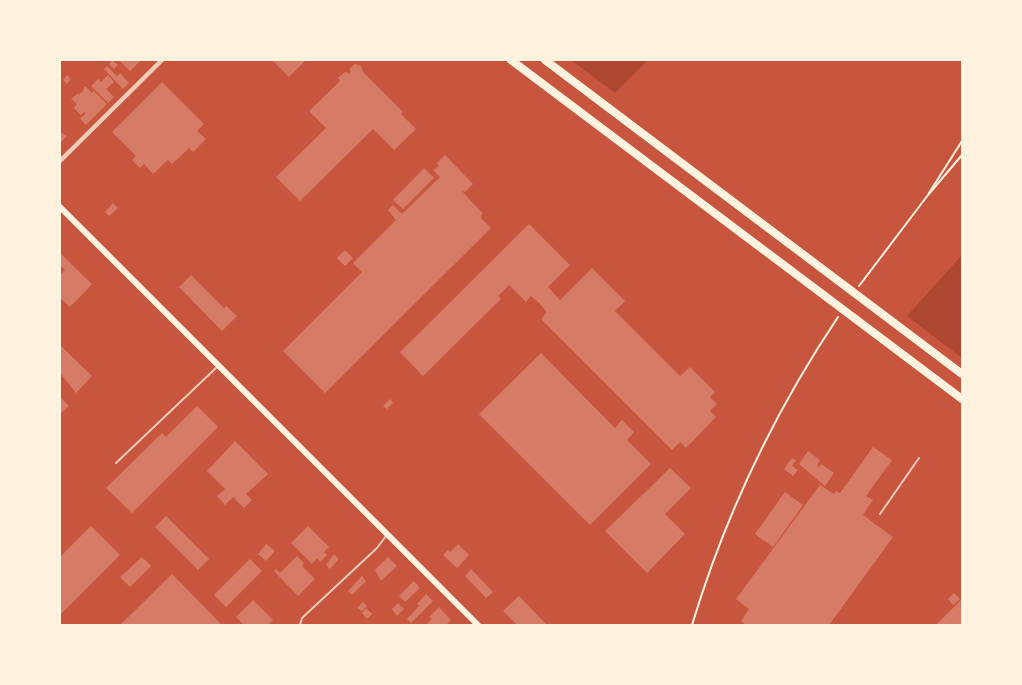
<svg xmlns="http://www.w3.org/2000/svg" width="1022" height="685" font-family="'PT Sans Narrow',sans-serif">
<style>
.green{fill:#ae4732}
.building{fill:#d67c66}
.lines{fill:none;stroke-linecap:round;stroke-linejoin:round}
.path{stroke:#fff3e0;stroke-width:2}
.service{stroke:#f1ccb7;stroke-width:2}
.minor{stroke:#f1ccb7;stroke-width:4.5}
.secondary{stroke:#fff3e0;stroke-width:6}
.motorway{stroke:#fff3e0;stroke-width:8}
</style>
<rect width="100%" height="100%" fill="#c8553d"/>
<!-- green -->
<g class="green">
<polygon points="571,60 648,60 615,93"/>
<polygon points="962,255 962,358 907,316"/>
</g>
<!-- building -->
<g class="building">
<polygon points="112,60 118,65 114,69 109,64"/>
<polygon points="119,60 141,60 130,71"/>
<polygon points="272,60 306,60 289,77"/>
<polygon points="355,64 361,66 363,72 403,112 401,114 416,129 394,150 373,129 300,201 276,177 326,128 309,111 340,81 338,78 345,72 350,74 350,68"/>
<polygon points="107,66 117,76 120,73 129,83 123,89 104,69"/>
<polygon points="67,75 71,79 67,84 63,80"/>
<polygon points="108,75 114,82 106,89 114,97 108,103 91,86 98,79 101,82"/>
<polygon points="162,82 204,124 197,131 206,139 193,152 189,148 172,164 168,160 153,174 144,164 140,168 132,160 136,156 112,132"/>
<polygon points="85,86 92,93 94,91 107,104 86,125 80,119 86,113 84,112 81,115 74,108 77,104 71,99 77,94 82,93"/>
<polygon points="60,132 67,136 60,143"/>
<polygon points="445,155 473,184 465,192 462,191 483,214 480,217 491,228 325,393 283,351 362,272 353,263 396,220 388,210 393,205 402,214 440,177 433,170 439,166 437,163"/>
<polygon points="424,168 434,178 403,209 393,200"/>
<polygon points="113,203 118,208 109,216 105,212"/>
<polygon points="529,224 570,265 548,287 560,300 592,268 625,301 615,311 680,376 690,367 715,392 710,397 717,404 710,411 716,417 686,448 680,442 672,450 541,319 547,312 538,302 531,296 526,302 509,285 498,296 501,299 423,376 400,352"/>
<polygon points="345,250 353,258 345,266 337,258"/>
<polygon points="60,253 92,284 70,307 60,298 60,275 65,270 60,265"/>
<polygon points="191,275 224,308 226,306 237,316 222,331 179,287"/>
<polygon points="60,345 92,376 76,393 60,373"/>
<polygon points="541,353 615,428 622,420 634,432 627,440 651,464 590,525 479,414"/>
<polygon points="60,397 69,406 60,414"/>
<polygon points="390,399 393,403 387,409 383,406"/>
<polygon points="197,406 218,427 132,513 106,488 162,433 166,437"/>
<polygon points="235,441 268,474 246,494 252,500 244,508 233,497 225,505 217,496 225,489 207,471"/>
<polygon points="873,447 892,460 866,496 873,500 863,515 893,537 829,625 746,625 741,621 749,609 736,599 820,485 834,494 836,491 840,493"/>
<polygon points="808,451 820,460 817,465 819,467 821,464 834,473 825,486 799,464"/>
<polygon points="792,458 796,460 792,466 798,470 793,476 784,469"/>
<polygon points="670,468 691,488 665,514 685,534 647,573 605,531"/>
<polygon points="785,492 803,505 773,547 755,534"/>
<polygon points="166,516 209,559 198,570 155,527"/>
<polygon points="91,526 120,555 60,615 60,557"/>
<polygon points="308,526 329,547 324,552 327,555 320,562 317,558 312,564 291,543"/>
<polygon points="266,544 275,551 266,561 258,554"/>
<polygon points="458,544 469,555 457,568 443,555 448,550 450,552"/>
<polygon points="334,554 339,559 330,569 326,565"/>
<polygon points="297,556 304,563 302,566 315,579 298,596 274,571 276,569 280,573"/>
<polygon points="142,557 151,566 130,587 120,577"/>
<polygon points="388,557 397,566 381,581 375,570"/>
<polygon points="250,559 262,571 226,607 214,595"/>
<polygon points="471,569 493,592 486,598 465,576"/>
<polygon points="172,574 222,625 120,625"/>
<polygon points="362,576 366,581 352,595 348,591"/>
<polygon points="414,581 420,588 405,602 399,596"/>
<polygon points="954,593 960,599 953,605 948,599"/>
<polygon points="426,594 433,601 411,623 407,619 419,606 417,604"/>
<polygon points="519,596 547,625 517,625 503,611"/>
<polygon points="962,599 962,625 936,625"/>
<polygon points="253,600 273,620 268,625 244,625 236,617"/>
<polygon points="363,602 367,606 362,611 357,608"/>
<polygon points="398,603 404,609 397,616 392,609"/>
<polygon points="439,607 451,620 446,625 426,625 432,619 429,617"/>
<polygon points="366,608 372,614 367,619 362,613"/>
</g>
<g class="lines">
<!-- path -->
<g class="path">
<polyline points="929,193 962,141"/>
<polyline points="859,286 928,195 962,155"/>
<path d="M 692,625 C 725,516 775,411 838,317"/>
</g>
<!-- service -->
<g class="service">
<polyline points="116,463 217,367"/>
<polyline points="880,514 919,458"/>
<polyline points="300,625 302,618 377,548 386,536"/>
</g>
<!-- minor -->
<polyline class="minor" points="60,161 162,60"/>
<!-- secondary -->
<polyline class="secondary" points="60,207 478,625"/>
<!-- motorway -->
<g class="motorway">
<polyline points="511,60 962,399"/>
<polyline points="545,60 962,374"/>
</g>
</g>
<!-- border -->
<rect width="1022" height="685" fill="none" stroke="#fff3e0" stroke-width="122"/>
</svg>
